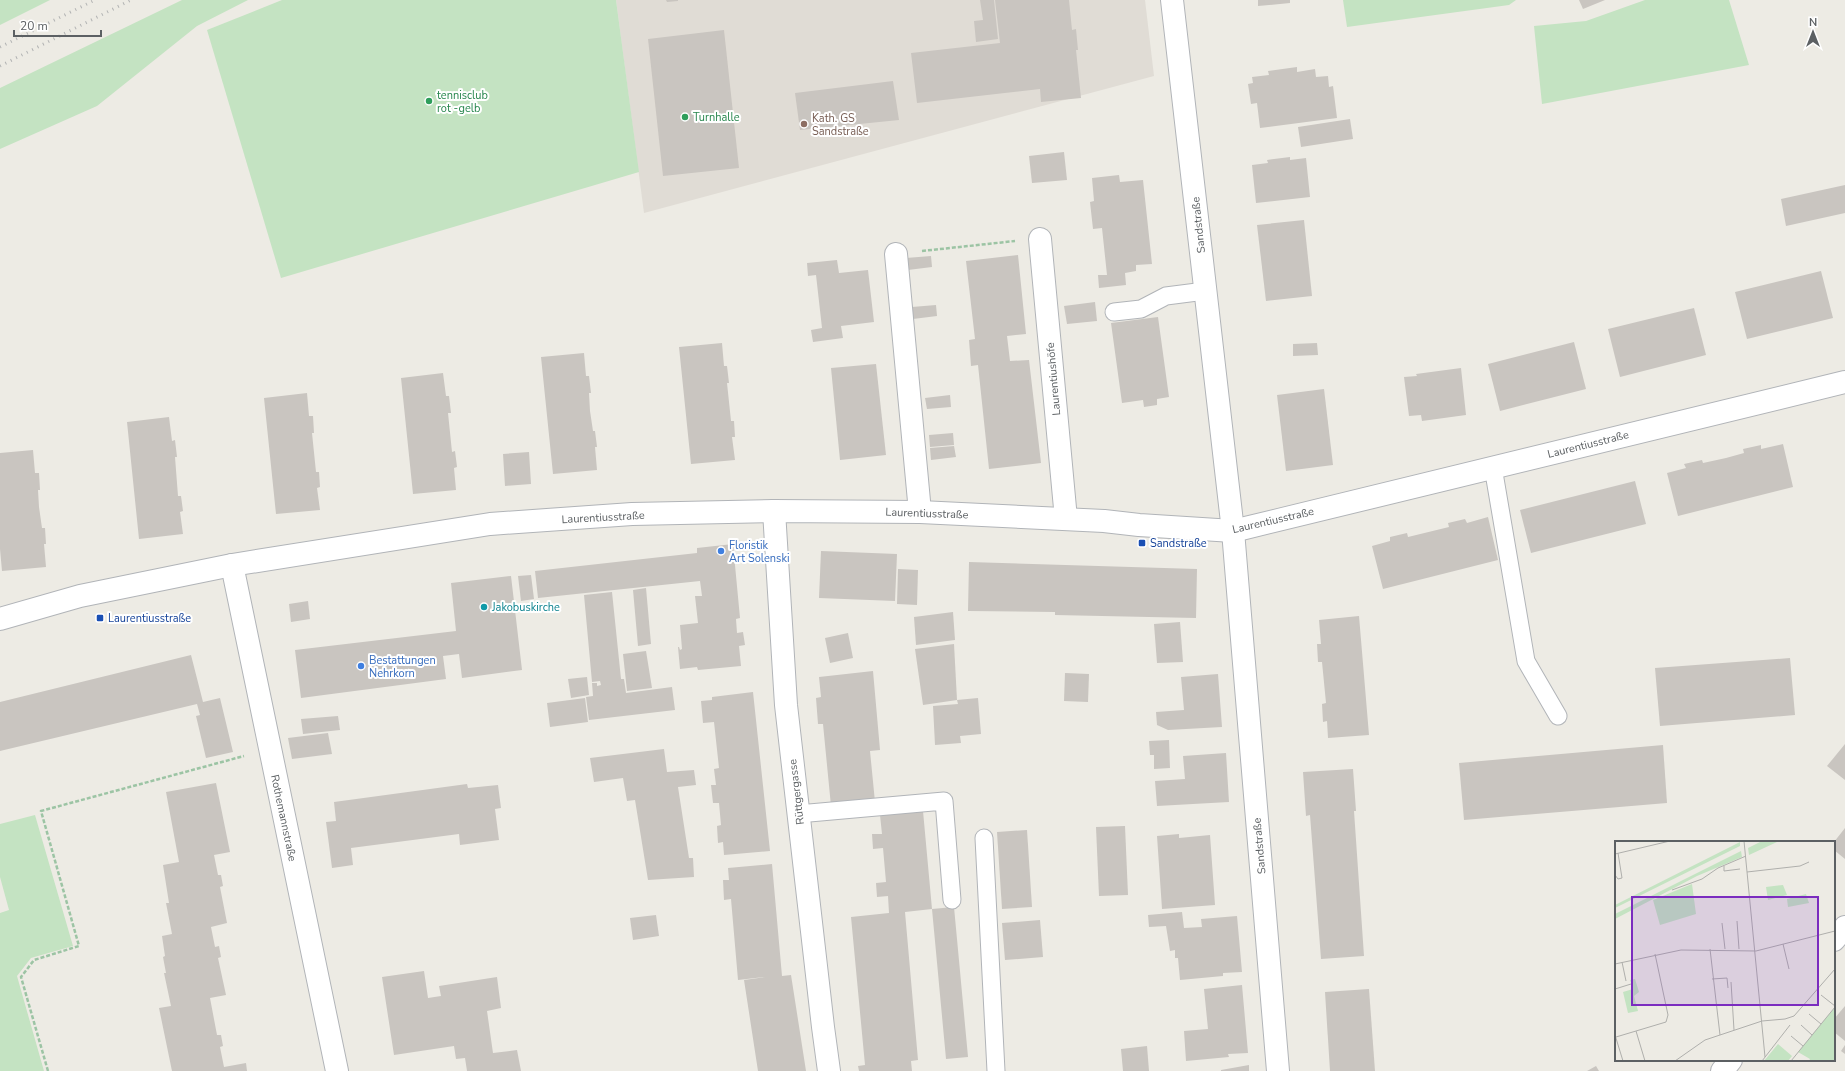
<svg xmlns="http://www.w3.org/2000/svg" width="1845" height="1071" font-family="'Nunito Sans',sans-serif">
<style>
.education{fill:#e0dcd5}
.green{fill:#c4e3c2}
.building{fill:#c9c5c0}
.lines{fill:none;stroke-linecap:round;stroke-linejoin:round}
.lane-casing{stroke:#b1b4b8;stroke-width:19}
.street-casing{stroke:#b1b4b8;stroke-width:24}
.path{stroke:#9cc4a4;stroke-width:2.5;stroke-dasharray:4 2;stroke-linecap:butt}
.lane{stroke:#fff;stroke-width:17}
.street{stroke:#fff;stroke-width:22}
.rail{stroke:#b2b3b3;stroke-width:3;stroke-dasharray:1 5;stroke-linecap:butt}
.leisure-dot{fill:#2e9e5b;stroke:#fff;stroke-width:1.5}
.education-dot{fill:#8d6e63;stroke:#fff;stroke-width:1.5}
.transit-dot{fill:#1a4fb4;stroke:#fff;stroke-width:1.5}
.shop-dot{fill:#3f7fe0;stroke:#fff;stroke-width:1.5}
.culture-dot{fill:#0f9aa8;stroke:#fff;stroke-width:1.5}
.labels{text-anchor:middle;stroke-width:4;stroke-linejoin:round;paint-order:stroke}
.leisure-label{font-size:11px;fill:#27864d;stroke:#fff;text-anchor:start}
.education-label{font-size:11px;fill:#785e54;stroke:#fff;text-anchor:start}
.street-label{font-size:11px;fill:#5c6063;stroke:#fff}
.transit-label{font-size:11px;fill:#164399;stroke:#fff;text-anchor:start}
.shop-label{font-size:11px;fill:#366cbe;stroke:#fff;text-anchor:start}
.culture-label{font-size:11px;fill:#0d838f;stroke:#fff;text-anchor:start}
.inset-road{fill:none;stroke:#afafac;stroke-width:1}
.view{fill:#7b2cbf;fill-opacity:0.15;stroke:#7b2cbf;stroke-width:2}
.inset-edge{fill:none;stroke:#5c6063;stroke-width:2}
</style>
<rect width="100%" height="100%" fill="#edebe4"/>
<!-- education -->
<polygon class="education" points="616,0 1145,0 1154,76 644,213"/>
<!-- green -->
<g class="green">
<polygon points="0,0 50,0 0,25"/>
<polygon points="182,0 248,0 197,26 97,106 0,149 0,88"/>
<polygon points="282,0 616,0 639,172 281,278 207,30"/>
<polygon points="1343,0 1516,0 1509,5 1347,27"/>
<polygon points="1645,0 1729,0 1749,65 1542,104 1534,26 1586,21"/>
<polygon points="35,815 73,946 31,958 17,976 44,1071 0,1071 0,913 9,910 0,877 0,824"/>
</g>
<!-- building -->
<g class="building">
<polygon points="666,0 678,0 678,1 667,2"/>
<polygon points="980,0 994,0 998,39 976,42 974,21 983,20"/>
<polygon points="995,0 1069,0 1072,30 1076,29 1078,50 1076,50 1081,98 1041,102 1040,89 917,103 911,53 1000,43"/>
<polygon points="1258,0 1290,0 1290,3 1258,6"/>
<polygon points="1579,0 1605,0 1583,9"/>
<polygon points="724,30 739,168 663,176 648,39"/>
<polygon points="1297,67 1297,72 1315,69 1316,77 1328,76 1329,87 1333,86 1337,118 1260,128 1257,103 1251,104 1248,84 1253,83 1252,77 1269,75 1268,71"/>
<polygon points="893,81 899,120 800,130 795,93"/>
<polygon points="1350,119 1353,139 1301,147 1298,127"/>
<polygon points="1064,152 1067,180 1032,183 1029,156"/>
<polygon points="1290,157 1290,160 1306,158 1310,197 1256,203 1252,165 1268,163 1267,160"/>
<polygon points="1119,175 1120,182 1143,180 1152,264 1136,265 1136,271 1125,273 1126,285 1099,288 1098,275 1107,275 1102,228 1093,229 1090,202 1094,201 1092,178"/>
<polygon points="1845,185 1845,213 1786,226 1781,199"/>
<polygon points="1304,220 1312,296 1266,301 1257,225"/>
<polygon points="1018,255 1026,334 1007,336 1010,361 1029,360 1041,463 989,469 978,365 971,366 969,340 975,339 966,261"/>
<polygon points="931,256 932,267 908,270 906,258"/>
<polygon points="837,260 839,273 868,270 874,322 841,326 843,338 813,342 811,330 822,328 816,275 808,276 807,263"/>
<polygon points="1821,271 1833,318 1747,339 1735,292"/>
<polygon points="1095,302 1097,321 1067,324 1064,306"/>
<polygon points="936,305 937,316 913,319 912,307"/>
<polygon points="1694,308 1706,355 1620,377 1608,329"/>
<polygon points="1158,317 1169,397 1157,399 1157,405 1144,407 1143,400 1122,403 1111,323"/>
<polygon points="1574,342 1586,389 1500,411 1488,364"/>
<polygon points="722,343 724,366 727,366 729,383 727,383 731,421 734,421 735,437 732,437 735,460 691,464 679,347"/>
<polygon points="1317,343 1318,355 1293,356 1293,344"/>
<polygon points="584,353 586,376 589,376 591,393 589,393 590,411 593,431 595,431 597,447 595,447 597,470 553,474 541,357"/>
<polygon points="876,364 886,455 840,460 831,368"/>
<polygon points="1461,368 1466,415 1422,421 1421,415 1409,416 1404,377 1417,376 1416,374"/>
<polygon points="443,373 446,396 449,396 451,413 448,413 452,452 455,451 457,467 454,468 456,490 413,494 401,378"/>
<polygon points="1324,389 1333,465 1286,471 1277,395"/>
<polygon points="307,393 309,416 313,416 314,433 312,433 316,472 319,472 320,487 317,488 320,510 276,514 264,398"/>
<polygon points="950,395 951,407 927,409 925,398"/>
<polygon points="169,417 172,441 175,440 177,457 175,457 178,496 181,496 183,511 180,512 183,534 139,539 127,422"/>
<polygon points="953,433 954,445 930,447 929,435"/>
<polygon points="1783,444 1793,487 1678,516 1667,473 1686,468 1684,464 1702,460 1703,463 1726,458 1744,453 1743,449 1761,445 1761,449"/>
<polygon points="954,446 956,457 931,460 930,448"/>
<polygon points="33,450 35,473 39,473 40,490 38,490 39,507 42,528 45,528 46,544 44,544 46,567 2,571 0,549 0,453"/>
<polygon points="529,452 531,484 505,486 503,454"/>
<polygon points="1635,481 1646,524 1531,553 1520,510"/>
<polygon points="1488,517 1498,560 1383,589 1372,546 1390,541 1390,537 1407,533 1408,537 1449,527 1448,523 1465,519 1467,523"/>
<polygon points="733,544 740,618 736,619 737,633 743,632 745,645 739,646 741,666 698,670 697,667 680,669 678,647 679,647 680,650 682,649 680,625 698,623 695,596 702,596 700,581 538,598 535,571 697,553 697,548"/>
<polygon points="821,551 897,554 895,601 819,598"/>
<polygon points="969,562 1197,569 1196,618 1055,615 1055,612 968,611"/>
<polygon points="898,569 918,570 917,605 897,604"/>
<polygon points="531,575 534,599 521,601 518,576"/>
<polygon points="511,576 522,670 462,678 459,654 443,656 446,679 301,698 295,650 456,631 451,583"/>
<polygon points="646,588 651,644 638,646 633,590"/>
<polygon points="612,592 621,679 624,679 626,693 672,687 675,710 589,720 586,697 593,696 592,683 597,683 597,686 601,685 600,681 592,682 584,595"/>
<polygon points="308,601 310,619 291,622 289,604"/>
<polygon points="953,612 955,640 916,645 914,617"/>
<polygon points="1359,616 1369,735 1328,738 1327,721 1323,722 1322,704 1326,703 1322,662 1318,662 1317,644 1321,644 1319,620"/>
<polygon points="1180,622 1183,662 1157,663 1154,624"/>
<polygon points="848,633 853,658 830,663 825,638"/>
<polygon points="954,644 957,700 923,705 915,649"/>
<polygon points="646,651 652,688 627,691 623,654"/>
<polygon points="191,655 203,702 220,698 233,752 206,758 196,716 200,715 197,704 0,751 0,702"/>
<polygon points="1790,658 1795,715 1660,726 1655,668"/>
<polygon points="873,671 880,750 870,751 875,802 831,806 823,724 818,724 816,698 821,697 819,677"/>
<polygon points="1065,673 1089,674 1088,702 1064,701"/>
<polygon points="1218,674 1222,727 1168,730 1157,725 1156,712 1184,710 1181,677"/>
<polygon points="587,677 589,695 571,698 568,679"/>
<polygon points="753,692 770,851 724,855 723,842 718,843 717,826 721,825 719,803 713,803 711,785 716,785 714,769 719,768 714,722 703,723 701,701 712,700 712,697"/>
<polygon points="585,698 588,722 550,727 547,703"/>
<polygon points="978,698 981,734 960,736 961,743 935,745 933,706 958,704 957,700"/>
<polygon points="338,716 340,730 303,734 301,719"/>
<polygon points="328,733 332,754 292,759 288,738"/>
<polygon points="1169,740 1170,768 1154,769 1154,755 1150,755 1149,741"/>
<polygon points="1845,744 1845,780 1827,766"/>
<polygon points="1663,745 1667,803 1464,820 1459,763"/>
<polygon points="664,749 667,772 694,770 696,785 678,787 689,858 693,858 694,877 648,880 635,800 627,801 623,778 594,782 590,758"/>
<polygon points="1226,753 1229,802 1157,806 1155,781 1185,779 1183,756"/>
<polygon points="1353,769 1356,811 1354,811 1364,956 1321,959 1310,815 1306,816 1303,772"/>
<polygon points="216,783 230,852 214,855 218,875 221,875 223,886 220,887 227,923 211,927 215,947 219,946 221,957 218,958 226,995 210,998 217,1035 221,1035 223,1046 220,1047 224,1067 246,1063 247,1071 172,1071 159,1008 171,1006 164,973 166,973 163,957 165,956 162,936 172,934 166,903 169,903 163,865 179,862 166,792"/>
<polygon points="467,784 468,788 498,785 501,808 495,809 499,840 460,845 459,834 351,848 353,865 332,868 326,822 336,821 334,802"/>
<polygon points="923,811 932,909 905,912 918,1060 911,1061 912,1071 859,1071 858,1066 865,1065 851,917 889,913 888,896 877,897 876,883 886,882 883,848 873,849 872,834 882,834 880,815"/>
<polygon points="1125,826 1128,895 1099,896 1096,827"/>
<polygon points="1845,828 1845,859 1834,850 1834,842"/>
<polygon points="1027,830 1032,907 1002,909 997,832"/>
<polygon points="1179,834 1179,838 1210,835 1215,905 1162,909 1157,836"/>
<polygon points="772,864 782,976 791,975 806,1071 758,1071 744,980 765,977 738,980 731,899 724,900 723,880 729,880 728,868"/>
<polygon points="954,907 968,1057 946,1059 932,909"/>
<polygon points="1182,912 1184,928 1202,927 1201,919 1237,916 1242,972 1223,973 1223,976 1180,980 1178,958 1175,958 1175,950 1170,951 1166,926 1149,927 1148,915"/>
<polygon points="656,915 659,936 633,940 630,918"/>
<polygon points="1040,920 1043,957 1005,960 1002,923"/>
<polygon points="424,971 428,998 441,996 439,986 497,977 501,1008 487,1011 493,1053 517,1050 521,1071 467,1071 465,1058 456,1059 454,1046 394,1055 382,977"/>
<polygon points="1242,985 1248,1053 1228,1054 1229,1057 1186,1061 1184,1031 1208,1029 1204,989"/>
<polygon points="1369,989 1375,1071 1330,1071 1325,992"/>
<polygon points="1845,1006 1845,1041 1834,1032 1834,1019"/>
<polygon points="1845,1045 1845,1054 1841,1051"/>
<polygon points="1147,1046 1149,1071 1123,1071 1121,1049"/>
<polygon points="1249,1065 1249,1071 1221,1071 1221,1070"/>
<polygon points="1596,1066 1599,1071 1587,1071"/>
</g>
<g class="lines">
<defs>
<g id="lane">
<polyline points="1114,312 1141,309 1166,296 1205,291"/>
<polyline points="1493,467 1526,661 1558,716"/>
<polyline points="798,814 944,801 952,900"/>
<polyline points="984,838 996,1071"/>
</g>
<g id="street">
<polyline points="1172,0 1233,531 1278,1071"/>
<polyline points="1040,239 1066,519"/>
<polyline points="896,254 920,512"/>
<polyline points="774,511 786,705 823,1027 829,1071"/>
<polyline points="232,565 337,1071"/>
<polyline points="0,619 80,596 232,565 490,524 632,514 774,511 920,512 1104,521 1139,525 1233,531 1845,382"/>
<polyline points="1834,940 1845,927"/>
<polyline points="1722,1071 1731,1060"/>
</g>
</defs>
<!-- lane casing -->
<use href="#lane" class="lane-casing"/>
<!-- street casing -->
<use href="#street" class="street-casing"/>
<!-- path -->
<g class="path">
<polyline points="922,251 1015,241"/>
<polyline points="48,1071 21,977 34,960 79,946 41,811 244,756"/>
</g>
<!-- lane -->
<use href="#lane" class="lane"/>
<!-- street -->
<use href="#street" class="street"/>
<!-- rail -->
<g class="rail">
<polyline points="0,47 95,0"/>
<polyline points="0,66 131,0"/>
</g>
</g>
<!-- markers -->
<g class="leisure-dot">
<circle cx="429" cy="101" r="4"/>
<circle cx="685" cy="117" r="4"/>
</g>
<circle class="education-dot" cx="804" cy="124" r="4"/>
<g class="transit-dot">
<rect x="1138" y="539" width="8" height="8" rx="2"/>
<rect x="96" y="614" width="8" height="8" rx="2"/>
</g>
<g class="shop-dot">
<circle cx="721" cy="551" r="4"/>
<circle cx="361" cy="666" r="4"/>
</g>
<circle class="culture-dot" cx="484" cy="607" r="4"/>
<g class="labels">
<!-- leisure labels -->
<g class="leisure-label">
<text x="437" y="99">tennisclub<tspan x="437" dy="13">rot -gelb</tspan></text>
<text x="693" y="121">Turnhalle</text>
</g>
<!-- education labels -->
<g class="education-label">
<text x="812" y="122">Kath. GS<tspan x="812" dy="13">Sandstraße</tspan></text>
</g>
<!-- street labels -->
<g class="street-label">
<text transform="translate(1198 225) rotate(-96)" y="4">Sandstraße</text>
<text transform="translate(1053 379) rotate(-95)" y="4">Laurentiushöfe</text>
<text transform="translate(1588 444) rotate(-14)" y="4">Laurentiusstraße</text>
<text transform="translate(927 513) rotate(2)" y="4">Laurentiusstraße</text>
<text transform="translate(603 517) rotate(-3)" y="4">Laurentiusstraße</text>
<text transform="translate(1273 520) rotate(-13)" y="4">Laurentiusstraße</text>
<text transform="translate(796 792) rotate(-97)" y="4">Rüttgergasse</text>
<text transform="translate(284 818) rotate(78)" y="4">Rothemannstraße</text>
<text transform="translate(1259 846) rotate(-95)" y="4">Sandstraße</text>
</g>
<!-- transit labels -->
<g class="transit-label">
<text x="1150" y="547">Sandstraße</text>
<text x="108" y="622">Laurentiusstraße</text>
</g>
<!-- shop labels -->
<g class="shop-label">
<text x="729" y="549">Floristik<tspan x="729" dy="13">Art Solenski</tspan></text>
<text x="369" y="664">Bestattungen<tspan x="369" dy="13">Nehrkorn</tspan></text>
</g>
<!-- culture labels -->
<g class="culture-label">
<text x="492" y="611">Jakobuskirche</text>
</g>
</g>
<!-- overview -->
<g transform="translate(1615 841)">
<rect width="220" height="220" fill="#edebe4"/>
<path d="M 147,0 L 170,0 L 162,1 L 134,14 L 133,7 ZM 125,1 L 125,5 L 0,67 L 0,64 ZM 126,10 L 127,16 L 82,35 L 0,78 L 0,73 ZM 77,43 L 81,73 L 45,84 L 38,59 ZM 168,44 L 172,54 L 153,59 L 151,46 ZM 191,53 L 194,62 L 173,66 L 172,58 ZM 20,138 L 24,151 L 19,155 L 23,170 L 13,172 L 8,151 L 18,148 L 15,139 ZM 220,166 L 220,220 L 194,220 L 195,218 L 183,211 ZM 163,203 L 177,215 L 173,220 L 149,220 Z" fill="#c4e3c2"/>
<path class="inset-road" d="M 129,0 L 150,216M 0,13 L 55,0M 109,25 L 109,30 L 125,28M 132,31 L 185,25 L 194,21M 0,34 L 3,38 L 7,37 L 3,12M 57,49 L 87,38 L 103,27 L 131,15M 122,80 L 124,108M 107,82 L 110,108M 168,103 L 174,128M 95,108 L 105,194M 7,121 L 11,140M 0,123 L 66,109 L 141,110 L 220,90M 97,138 L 112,137 L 113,147M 116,141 L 119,189M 0,148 L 16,143M 206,154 L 220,165M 194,173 L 206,183M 186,184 L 197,194M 21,190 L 30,220M 0,194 L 8,220M 176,195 L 188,205M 1,196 L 51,181 L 53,174 L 40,113M 60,220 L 90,199 L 147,180 L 170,178 L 179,175 L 220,128M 147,220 L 175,184M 176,220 L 220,166"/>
<path class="view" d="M 17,56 L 203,56 L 203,164 L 17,164 Z"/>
<rect width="220" height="220" class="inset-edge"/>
</g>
<!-- north arrow -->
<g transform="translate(1813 32)" stroke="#ffffff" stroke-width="3" paint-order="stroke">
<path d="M0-3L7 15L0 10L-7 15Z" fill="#5c6063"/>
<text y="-6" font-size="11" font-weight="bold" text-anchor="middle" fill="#5c6063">N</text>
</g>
<!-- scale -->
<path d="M14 30v6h87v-6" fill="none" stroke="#5c6063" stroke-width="2"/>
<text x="20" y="30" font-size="12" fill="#5c6063" stroke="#ffffff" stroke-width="3" paint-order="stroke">20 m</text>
</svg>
